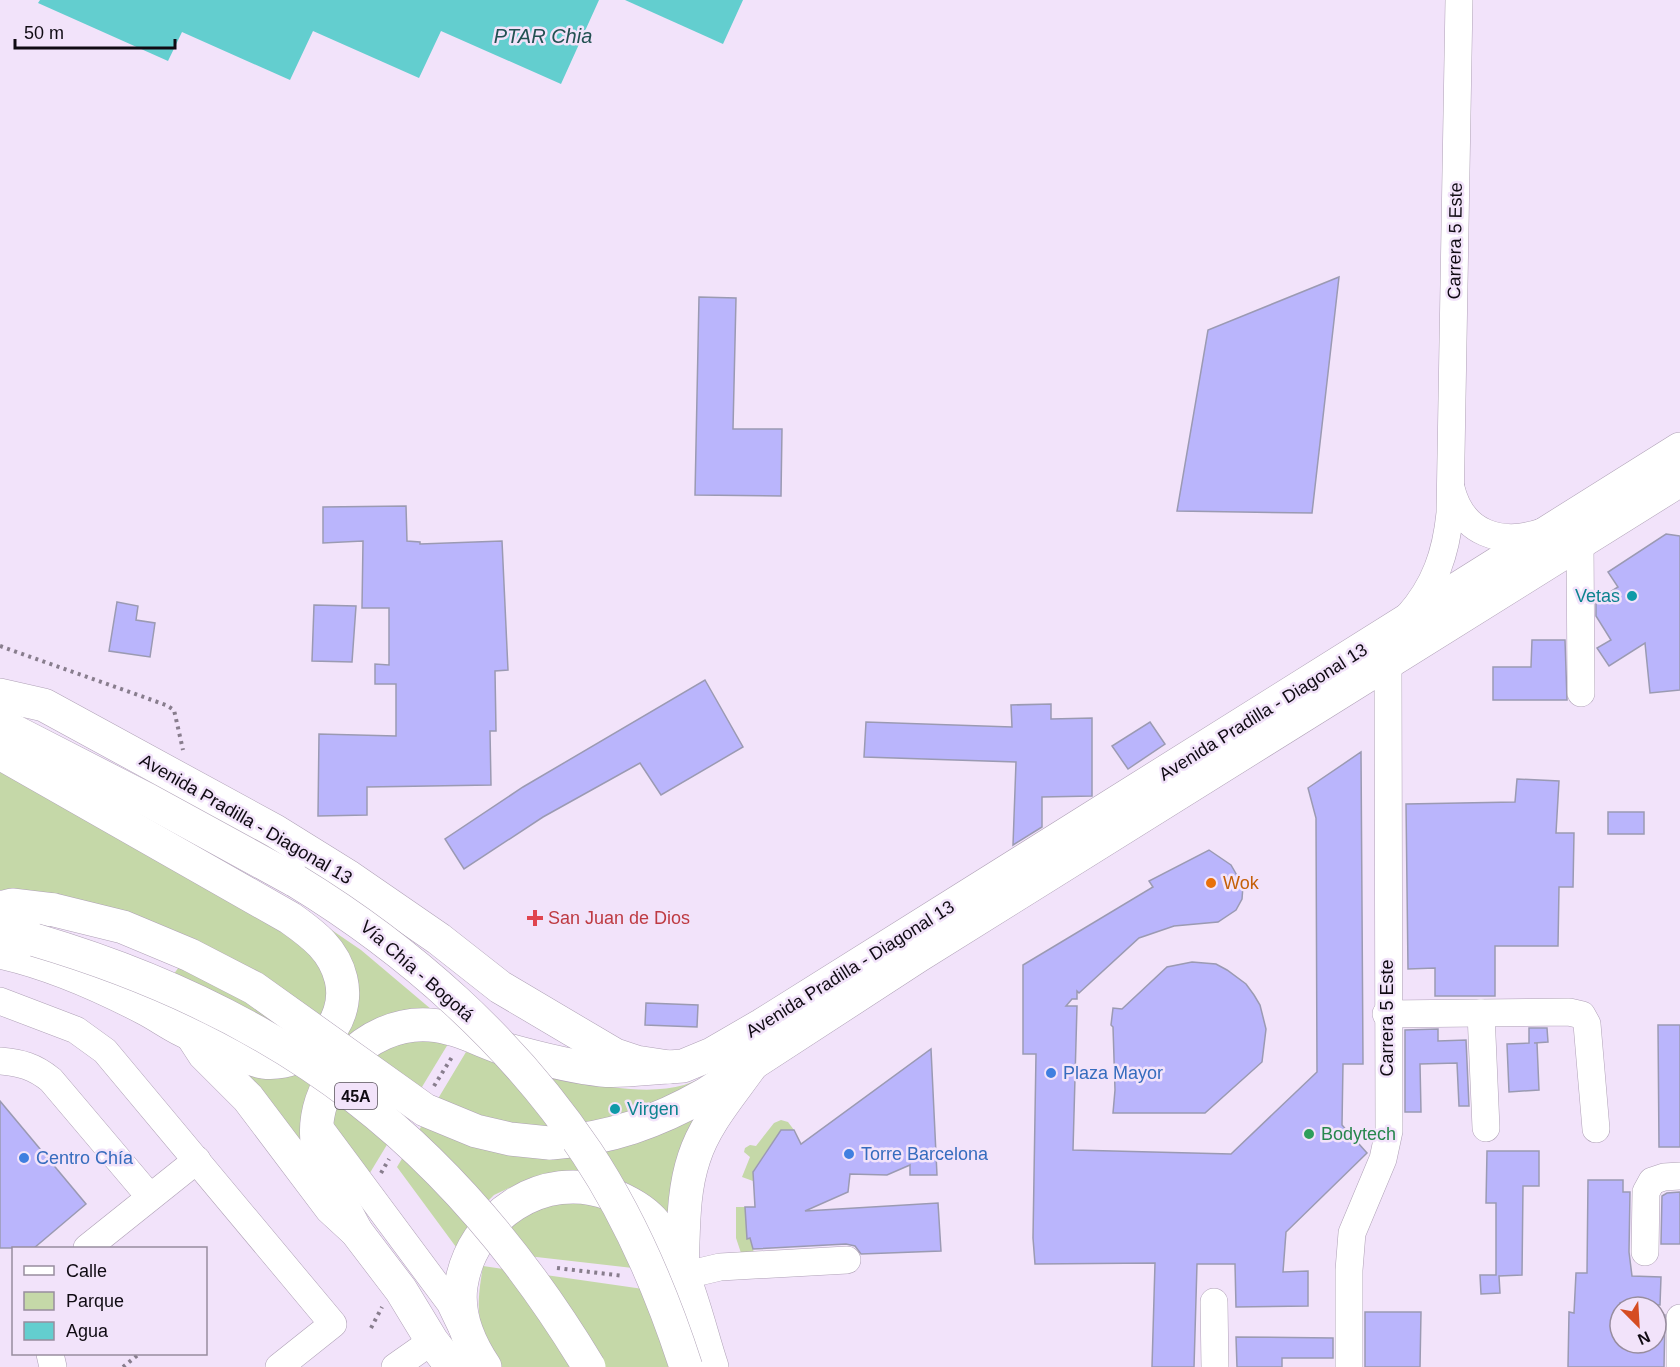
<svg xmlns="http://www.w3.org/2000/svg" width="1680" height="1367" font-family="Helvetica,sans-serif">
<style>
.green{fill:#c5d8a8}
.water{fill:#63cecf}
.building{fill:#bab5fc;stroke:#9b9ab2;stroke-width:1.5}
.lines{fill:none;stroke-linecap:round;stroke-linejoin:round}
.minor-casing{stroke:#afa1b6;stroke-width:28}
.major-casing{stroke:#afa1b6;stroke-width:34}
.highway-casing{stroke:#afa1b6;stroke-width:34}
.path{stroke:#887d8d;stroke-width:4;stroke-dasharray:3 4.5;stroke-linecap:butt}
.minor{stroke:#fff;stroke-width:27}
.major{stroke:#fff;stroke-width:33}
.highway{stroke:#fff;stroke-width:33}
.major-bridge-casing{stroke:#afa1b6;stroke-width:34;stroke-linecap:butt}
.highway-bridge-casing{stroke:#afa1b6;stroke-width:34;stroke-linecap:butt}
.major-bridge{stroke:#fff;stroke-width:33}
.highway-bridge{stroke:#fff;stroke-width:33}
.culture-dot{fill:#0f9aa8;stroke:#f2e3fa;stroke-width:2}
.food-dot{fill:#e8710a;stroke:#f2e3fa;stroke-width:2}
.health-dot{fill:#e0444e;stroke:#f2e3fa;stroke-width:2}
.shop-dot{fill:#3f7fe0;stroke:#f2e3fa;stroke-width:2}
.leisure-dot{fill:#2e9e5b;stroke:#f2e3fa;stroke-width:2}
.labels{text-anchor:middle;stroke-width:5;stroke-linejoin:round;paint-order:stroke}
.shield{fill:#f2e3fa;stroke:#544c58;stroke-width:1.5}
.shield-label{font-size:16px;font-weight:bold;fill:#100b13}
.street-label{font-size:18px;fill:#100b13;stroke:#f2e3fa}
.culture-label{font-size:18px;fill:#0d838f;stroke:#f2e3fa;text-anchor:end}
.food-label{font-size:18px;fill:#c56008;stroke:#f2e3fa;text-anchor:start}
.health-label{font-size:18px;fill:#be3a42;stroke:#f2e3fa;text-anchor:start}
.shop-label{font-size:18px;fill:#366cbe;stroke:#f2e3fa;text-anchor:start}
.leisure-label{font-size:18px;fill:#27864d;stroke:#f2e3fa;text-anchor:start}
.water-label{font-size:20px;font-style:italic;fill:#225152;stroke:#f2e3fa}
</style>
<rect width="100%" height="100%" fill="#f2e3fa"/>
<!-- green -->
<g class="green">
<polygon points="0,765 298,938 316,953 332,997 302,1043 156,998 196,944 0,890"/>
<polygon points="320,922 361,950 438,1015 383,1022 304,1156 238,1072 344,1032"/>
<polygon points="421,1039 448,1044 365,1181 332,1137 335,1106 369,1057 392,1046"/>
<path d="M 466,1052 C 523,1068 627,1102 684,1085 C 701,1080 718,1069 734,1061 L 699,1111 L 668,1211 L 659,1214 L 553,1173 L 530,1178 L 494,1195 L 477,1212 L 456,1247 L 397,1167 Z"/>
<polygon points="781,1120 788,1122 794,1130 781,1130 753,1171 758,1173 753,1181 742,1177 750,1157 744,1152 745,1148 750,1145 756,1146 774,1123"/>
<polygon points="550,1201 589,1202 612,1212 659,1271 483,1251 498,1227"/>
<polygon points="736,1207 745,1207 747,1238 750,1238 754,1253 741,1253 736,1238"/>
<path d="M 483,1266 L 678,1294 L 704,1367 L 499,1367 C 477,1324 475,1314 483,1266 Z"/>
</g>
<!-- water -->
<g class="water">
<polygon points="40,0 599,0 561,84 441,31 419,78 313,31 290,80 182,32 168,61 38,3"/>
<polygon points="625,0 743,0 723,44"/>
</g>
<!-- building -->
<g class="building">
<polygon points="1339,277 1312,513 1177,511 1208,330"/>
<polygon points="699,297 736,298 733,429 782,429 781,496 695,495"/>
<polygon points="406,506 407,541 420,542 420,544 502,541 508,670 495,671 496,731 490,731 491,785 367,787 367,815 318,816 319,734 396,736 396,684 375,684 375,664 389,665 389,608 362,608 363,541 323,543 323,507"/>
<polygon points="1666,534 1680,536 1680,690 1650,693 1645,643 1609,666 1597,648 1611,640 1596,616 1596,601 1618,587 1608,572"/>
<polygon points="117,602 138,606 136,620 155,623 150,657 109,651"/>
<polygon points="314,605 356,606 352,662 312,661"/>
<polygon points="1532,640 1565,640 1567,700 1493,700 1493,667 1531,667"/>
<polygon points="705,680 743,747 661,795 640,763 543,817 464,869 445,839 523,787"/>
<polygon points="1051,704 1051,719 1092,718 1092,796 1042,797 1042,827 1013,845 1016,762 864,757 866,722 1012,727 1011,705"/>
<polygon points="1150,722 1165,744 1128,769 1112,746"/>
<polygon points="1361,752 1363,1064 1343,1064 1342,1125 1367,1153 1286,1232 1283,1272 1308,1271 1308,1306 1236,1307 1235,1264 1197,1264 1194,1367 1152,1367 1155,1263 1035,1264 1033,1238 1036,1054 1023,1054 1023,965 1153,887 1149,881 1209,850 1231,865 1243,886 1242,899 1236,910 1218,922 1174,926 1139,938 1079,993 1077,991 1077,999 1072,999 1066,1006 1077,1006 1073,1150 1231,1154 1317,1072 1316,818 1308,788"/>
<polygon points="1517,779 1559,781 1556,833 1574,833 1573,887 1559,887 1558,946 1495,946 1495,996 1435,996 1435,968 1408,969 1406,804 1515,802"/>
<rect x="1608" y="812" width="36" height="22"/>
<polygon points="1192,962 1216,964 1227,970 1246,984 1254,995 1260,1005 1266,1029 1262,1062 1205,1113 1113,1113 1115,1090 1113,1027 1111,1025 1113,1008 1122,1009 1167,967"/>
<polygon points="646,1003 698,1005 697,1027 645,1025"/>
<polygon points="1658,1025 1680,1025 1680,1147 1659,1147"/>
<polygon points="1529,1028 1547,1028 1548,1042 1534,1043 1537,1043 1539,1090 1509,1092 1507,1044 1529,1043"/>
<polygon points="1438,1029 1438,1041 1466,1040 1469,1106 1459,1106 1457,1063 1420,1064 1421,1112 1405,1112 1405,1030"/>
<polygon points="931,1049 937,1175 910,1175 910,1165 887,1175 850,1174 848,1192 805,1211 938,1203 941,1251 861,1254 855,1246 846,1244 753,1249 750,1238 747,1239 745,1207 755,1207 753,1172 781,1130 794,1130 801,1144"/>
<polygon points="0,1101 86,1204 34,1248 0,1248"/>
<polygon points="1487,1151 1539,1151 1539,1186 1523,1186 1522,1275 1499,1276 1500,1293 1481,1294 1480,1275 1496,1275 1496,1203 1486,1203"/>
<polygon points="1588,1180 1623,1180 1623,1192 1630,1192 1629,1252 1632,1276 1661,1277 1660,1305 1620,1303 1620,1343 1656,1343 1656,1315 1665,1315 1664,1367 1568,1367 1569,1312 1574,1313 1576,1273 1587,1273"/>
<polygon points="1680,1192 1680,1244 1661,1244 1662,1196 1667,1193"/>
<polygon points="1365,1312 1421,1312 1420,1367 1365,1367"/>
<polygon points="1236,1337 1333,1338 1333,1358 1282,1358 1282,1367 1237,1367"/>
</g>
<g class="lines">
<defs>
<g id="minor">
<path d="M 1451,488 C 1462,534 1501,546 1542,532"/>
<polyline points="1580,542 1581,693"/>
<path d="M 1408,616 C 1435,586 1446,553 1450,513 L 1459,0"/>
<polyline points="0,1001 76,1030 105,1051 333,1324 279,1367"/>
<polyline points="1481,1013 1486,1128"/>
<polyline points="1386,1014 1569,1012 1582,1015 1587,1024 1596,1129"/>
<path d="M 0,1061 C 21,1063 34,1066 51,1080 L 150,1197"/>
<polyline points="317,1124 450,1303 462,1328"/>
<polyline points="87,1248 197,1160"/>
<polyline points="1645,1252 1646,1192 1652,1181 1664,1177 1680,1176"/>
<polyline points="682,1276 720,1267 847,1260"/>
<polyline points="1214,1302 1215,1367"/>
<polyline points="50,1354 53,1367"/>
<polyline points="395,1367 432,1341"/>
<polyline points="1349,1367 1349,1270 1352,1233 1383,1159 1389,1131 1388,663"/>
<polyline points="1680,1367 1680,1318"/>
</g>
<g id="major">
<polyline points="0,695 44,705 275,831 349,877 439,939 500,987 615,1055 636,1062 669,1067 683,1066 712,1054 762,1025 1680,449"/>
<polyline points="0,908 12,905 54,910"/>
<path d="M 552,1143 C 609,1139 657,1122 706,1094 L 918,956 L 1680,480"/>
</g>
<g id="highway">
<polyline points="0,724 148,800 296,881"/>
<path d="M 0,753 L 290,918 C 314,935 334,950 341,979 C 352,1025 307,1067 263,1062 C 245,1059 234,1048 218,1041 C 210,1038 200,1038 191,1034 C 175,1028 160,1016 144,1008 C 98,984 50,963 0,952"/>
<polyline points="0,924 35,940"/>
<polyline points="191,1034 204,1054 248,1098 331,1208 356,1231 401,1290 432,1341 452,1367"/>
<path d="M 356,1231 C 343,1205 324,1177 318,1149 C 306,1084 366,1020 430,1025 C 458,1027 482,1042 508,1050 C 537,1058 571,1067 601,1070 C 623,1072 647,1068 669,1067"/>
<path d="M 682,1269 C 684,1231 682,1194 694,1158 C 705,1123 732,1093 753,1063"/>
<path d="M 485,1367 C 469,1343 457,1315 461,1286 C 471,1217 544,1168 610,1194 C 625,1200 641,1208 652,1220 C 684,1255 697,1322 712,1367"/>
</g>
</defs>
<!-- minor casing -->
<use href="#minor" class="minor-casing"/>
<!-- major casing -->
<use href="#major" class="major-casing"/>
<!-- highway casing -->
<use href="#highway" class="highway-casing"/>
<!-- path -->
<g class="path">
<polyline points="0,646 166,705 174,710 183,750"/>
<polyline points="434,1086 452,1057"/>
<polyline points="381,1173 389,1159"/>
<polyline points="557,1268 624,1276"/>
<polyline points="371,1328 382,1307"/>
<polyline points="123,1367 139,1354"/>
</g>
<!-- minor -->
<use href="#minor" class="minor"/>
<!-- major -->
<use href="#major" class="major"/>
<!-- highway -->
<use href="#highway" class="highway"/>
<defs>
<polyline id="major-bridge" points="54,910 123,927 190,955 254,988 425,1110 476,1131 510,1139 549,1143"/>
<g id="highway-bridge">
<path d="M 296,881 C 409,950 513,1042 587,1153 C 630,1218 662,1293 686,1367"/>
<path d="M 35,940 C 286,1014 454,1143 589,1367"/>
</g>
</defs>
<!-- major-bridge casing -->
<use href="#major-bridge" class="major-bridge-casing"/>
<!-- highway-bridge casing -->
<use href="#highway-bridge" class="highway-bridge-casing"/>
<!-- major-bridge -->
<use href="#major-bridge" class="major-bridge"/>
<!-- highway-bridge -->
<use href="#highway-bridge" class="highway-bridge"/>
</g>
<!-- markers -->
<g class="culture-dot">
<circle cx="1632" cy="596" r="6"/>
<circle cx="615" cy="1109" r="6"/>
</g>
<circle class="food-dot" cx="1211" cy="883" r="6"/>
<path class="health-dot" d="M532 909h6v6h6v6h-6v6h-6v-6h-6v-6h6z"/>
<g class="shop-dot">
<circle cx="1051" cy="1073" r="6"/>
<circle cx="849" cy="1154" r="6"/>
<circle cx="24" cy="1158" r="6"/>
</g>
<circle class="leisure-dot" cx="1309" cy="1134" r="6"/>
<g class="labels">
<!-- shield labels -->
<rect class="shield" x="335" y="1083" width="42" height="26" rx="4.5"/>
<g class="shield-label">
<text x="356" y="1102">45A</text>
</g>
<!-- street labels -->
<g class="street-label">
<text transform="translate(1455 241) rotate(-89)" y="6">Carrera 5 Este</text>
<text transform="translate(1263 712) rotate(-32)" y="6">Avenida Pradilla - Diagonal 13</text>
<text transform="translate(246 819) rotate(30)" y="6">Avenida Pradilla - Diagonal 13</text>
<text transform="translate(850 969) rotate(-32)" y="6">Avenida Pradilla - Diagonal 13</text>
<text transform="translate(417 971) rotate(41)" y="6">Vía Chía - Bogotá</text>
<text transform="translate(1387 1018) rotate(-90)" y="6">Carrera 5 Este</text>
</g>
<!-- culture labels -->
<g class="culture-label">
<text x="1620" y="602">Vetas</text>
<text x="627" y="1115" text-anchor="start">Virgen</text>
</g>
<!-- food labels -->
<g class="food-label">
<text x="1223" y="889">Wok</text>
</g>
<!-- health labels -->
<g class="health-label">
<text x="548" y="924">San Juan de Dios</text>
</g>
<!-- shop labels -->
<g class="shop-label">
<text x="1063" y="1079">Plaza Mayor</text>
<text x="861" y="1160">Torre Barcelona</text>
<text x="36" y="1164">Centro Chía</text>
</g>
<!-- leisure labels -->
<g class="leisure-label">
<text x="1321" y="1140">Bodytech</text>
</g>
<!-- water labels -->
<g class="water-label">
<text x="543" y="43">PTAR Chia</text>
</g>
</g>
<!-- legend -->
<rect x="12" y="1247" width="195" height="108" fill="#f2e3fa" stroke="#988d9e" stroke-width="1.5"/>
<rect x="24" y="1266" width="30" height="9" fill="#ffffff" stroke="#988d9e" stroke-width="1.5"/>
<text x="66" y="1277" font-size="18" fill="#100b13">Calle</text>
<rect x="24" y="1292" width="30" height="18" fill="#c5d8a8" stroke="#988d9e" stroke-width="1.5"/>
<text x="66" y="1307" font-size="18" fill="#100b13">Parque</text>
<rect x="24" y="1322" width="30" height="18" fill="#63cecf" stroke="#988d9e" stroke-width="1.5"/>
<text x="66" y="1337" font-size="18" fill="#100b13">Agua</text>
<!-- north arrow -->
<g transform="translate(1638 1325) rotate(156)"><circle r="28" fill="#f2e3fa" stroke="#988d9e" stroke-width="1.5"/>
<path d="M0-4.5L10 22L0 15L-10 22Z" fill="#d54c22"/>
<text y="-9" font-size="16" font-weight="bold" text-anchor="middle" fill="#100b13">N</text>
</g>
<!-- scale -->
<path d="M15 39v9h160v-9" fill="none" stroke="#100b13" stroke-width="3"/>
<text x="24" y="39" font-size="18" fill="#100b13" stroke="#f2e3fa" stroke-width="4.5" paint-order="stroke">50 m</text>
</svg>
